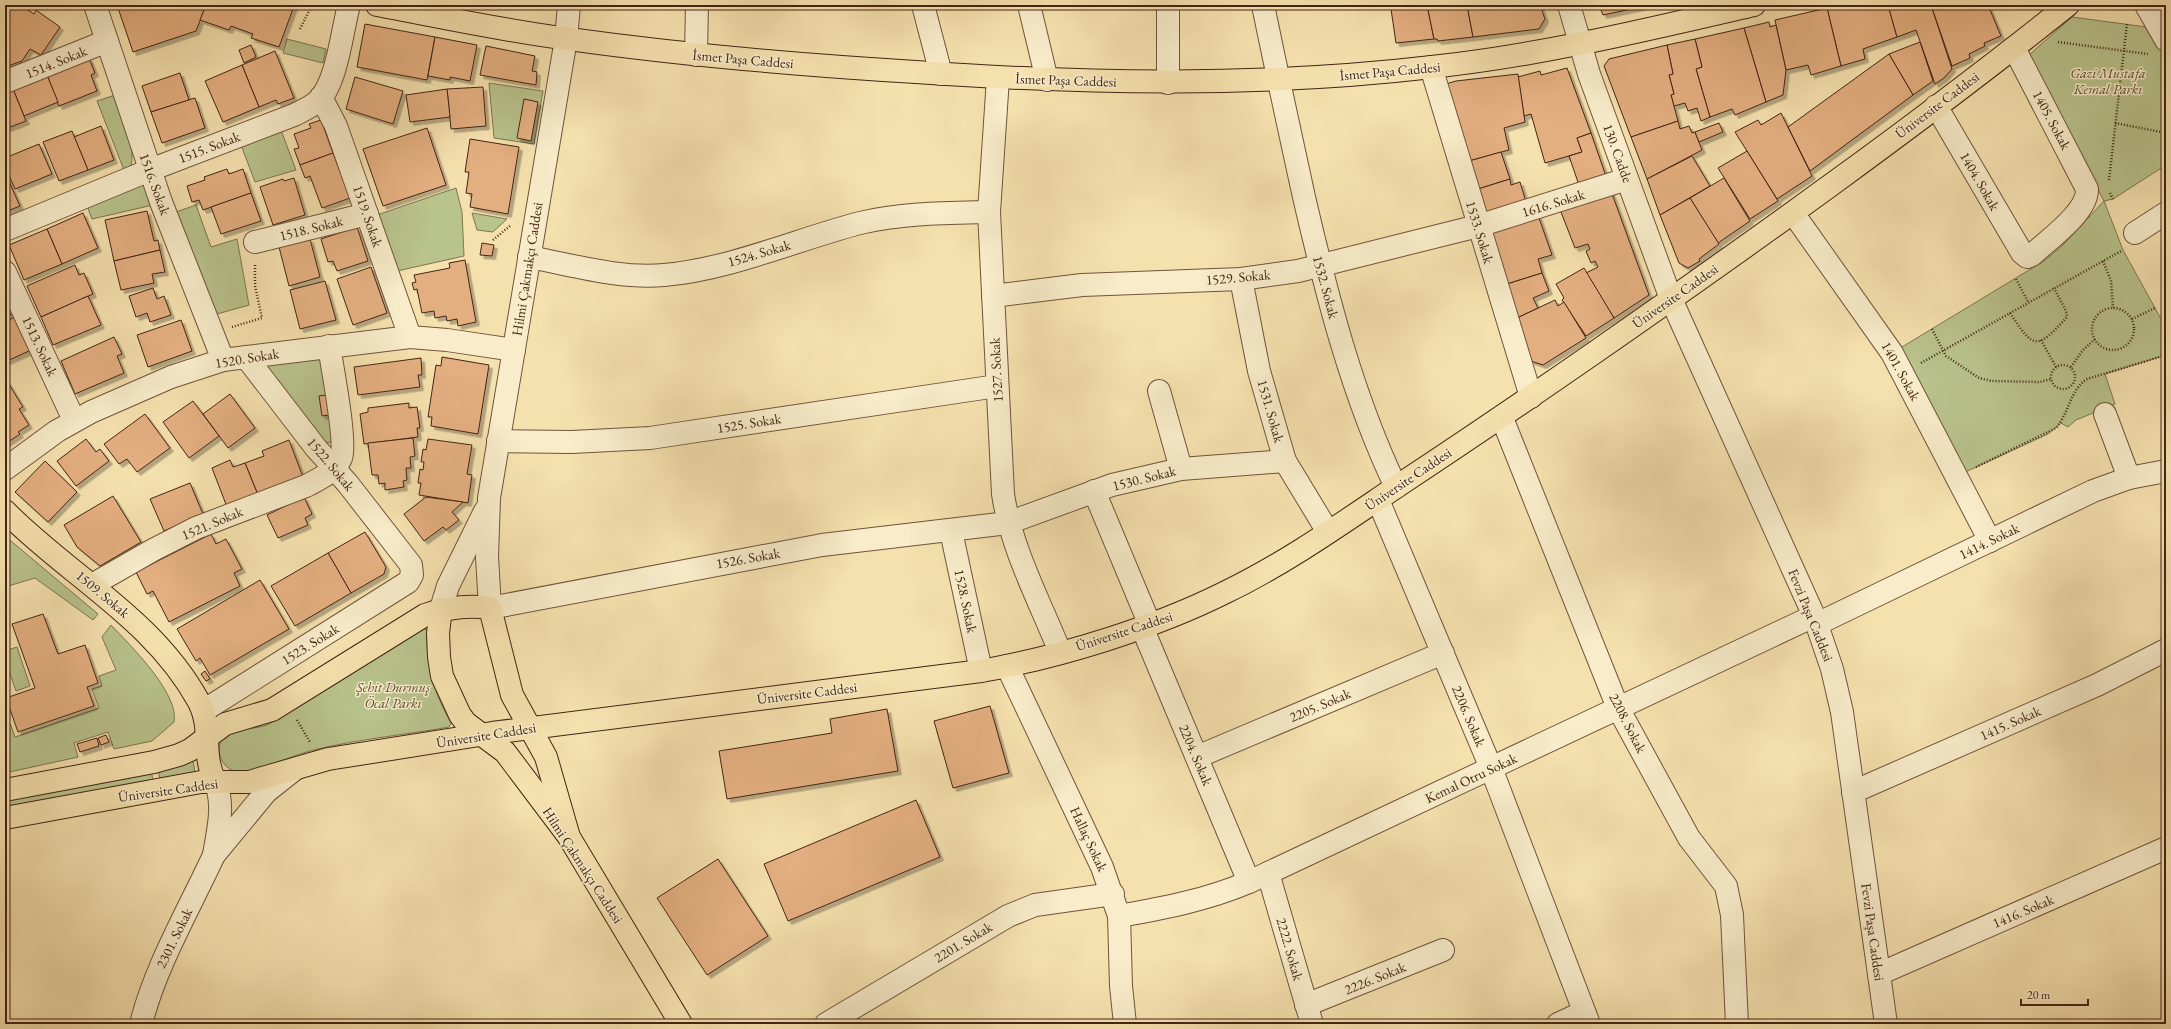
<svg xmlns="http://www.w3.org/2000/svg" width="2171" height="1029" font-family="'EB Garamond',serif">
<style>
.green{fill:#b9c38c;stroke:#7e7450}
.building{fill:#e4af80;stroke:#432415;filter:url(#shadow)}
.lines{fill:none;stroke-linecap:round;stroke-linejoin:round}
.minor-casing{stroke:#70533b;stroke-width:24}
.major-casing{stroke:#432415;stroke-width:24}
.path{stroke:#432415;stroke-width:2.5;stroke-dasharray:1 2;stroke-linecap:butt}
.minor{stroke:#f8ecca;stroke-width:22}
.major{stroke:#f5e1ae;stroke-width:22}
.labels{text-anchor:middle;stroke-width:3;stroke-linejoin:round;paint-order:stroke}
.street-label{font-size:14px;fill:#432415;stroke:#f8ecca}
.park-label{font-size:14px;font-style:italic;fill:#604c33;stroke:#f8ecca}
</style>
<defs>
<filter id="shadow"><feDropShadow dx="3.5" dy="3.5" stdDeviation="0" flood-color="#0004"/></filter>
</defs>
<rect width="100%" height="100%" fill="#f5e1ae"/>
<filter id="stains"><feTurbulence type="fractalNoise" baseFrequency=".005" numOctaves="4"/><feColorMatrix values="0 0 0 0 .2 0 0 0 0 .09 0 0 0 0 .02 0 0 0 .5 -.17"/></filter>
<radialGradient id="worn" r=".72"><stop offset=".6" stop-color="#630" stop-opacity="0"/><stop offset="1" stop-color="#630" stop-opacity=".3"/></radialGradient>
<!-- green -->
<g class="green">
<polygon points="2072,17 2154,28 2166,44 2166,165 2113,199 2104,201 2123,250 2166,328 2166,355 2105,374 2115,404 2076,420 2068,427 2061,423 2048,434 1959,475 1892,353 2044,261 2061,247 2104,201 2029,55"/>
<polygon points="287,39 326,49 323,63 283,53"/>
<polygon points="489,83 543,91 534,144 494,138"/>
<path d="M 115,95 C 121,114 136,147 131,166 L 124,170 L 97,101 Z"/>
<polygon points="281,130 296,170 255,182 241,145"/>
<polygon points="145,182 153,205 92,219 87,206"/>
<polygon points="456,188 462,212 464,256 397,271 377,215"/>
<polygon points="196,205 211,247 237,239 249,305 217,314 176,212"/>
<polygon points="472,213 507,219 493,232 477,230"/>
<polygon points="323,355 332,442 326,443 264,364"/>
<polygon points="5,536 98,614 93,620 35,578 5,587"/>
<path d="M 111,625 C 129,644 180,694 174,722 L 152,741 L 114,749 L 108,732 L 74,743 L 78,757 L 5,773 L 5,724 L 10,723 L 15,737 L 99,708 L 92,689 L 102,686 L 99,676 L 116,670 L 102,637 Z"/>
<path d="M 422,628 L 427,630 C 426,667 433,690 451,723 L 449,727 C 405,735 358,739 314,750 C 296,754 253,773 238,772 C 221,770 212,746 226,735 C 234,728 256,730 269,724 Z"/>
<polygon points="17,647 30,686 16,691 5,659 5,651"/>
<polygon points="193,760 195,773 160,780 158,769"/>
<polygon points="151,770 153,781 5,809 5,799"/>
</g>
<!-- building -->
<g class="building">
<polygon points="5,5 20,5 34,14 36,10 60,27 41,55 30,49 22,61 5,67"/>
<polygon points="117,5 206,5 196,31 133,52"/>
<polygon points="206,5 292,5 294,6 279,47 251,38 253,34 231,26 229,30 200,20"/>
<polygon points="1405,5 1427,5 1434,39 1396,43 1391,9 1405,7"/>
<polygon points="1427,5 1467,5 1473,37 1438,41 1437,39 1434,39"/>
<polygon points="1467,5 1540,5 1545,19 1539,29 1473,37"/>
<polygon points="1599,5 1650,5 1603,15"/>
<polygon points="1842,5 1888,5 1897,37 1863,49 1865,59 1841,66 1827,8"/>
<polygon points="1888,5 1931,5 1952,69 1944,78 1935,84 1916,30 1897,37"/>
<polygon points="1931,5 1988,5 2001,36 1984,43 1985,46 1969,54 1970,58 1952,66"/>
<polygon points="1827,8 1841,66 1811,75 1808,65 1786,70 1775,20"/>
<polygon points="1769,22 1770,27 1776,25 1786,70 1783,95 1766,102 1744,28"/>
<polygon points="365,24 435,37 427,80 357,67"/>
<polygon points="1744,28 1766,102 1735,115 1732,109 1710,117 1696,69 1702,67 1695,39"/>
<polygon points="435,37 477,45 470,81 450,77 450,80 428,76"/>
<polygon points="1695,39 1702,67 1696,69 1710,117 1701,121 1697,108 1688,111 1685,103 1674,106 1671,95 1674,94 1669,75 1673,74 1667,45"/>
<polygon points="1920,42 1933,81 1913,95 1889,54"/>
<polygon points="251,45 256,57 244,63 239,50"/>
<polygon points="1667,45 1673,74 1669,75 1674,94 1671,95 1678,121 1631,137 1604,66 1609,59"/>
<polygon points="486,46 535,56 532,71 537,72 536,85 480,75"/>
<polygon points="275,51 294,98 278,104 276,100 259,107 242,65"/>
<polygon points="1889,54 1913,95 1810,171 1788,127"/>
<polygon points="89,58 95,73 91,75 97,91 59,106 47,75"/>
<polygon points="242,65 259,107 223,122 205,81"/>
<polygon points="1567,68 1591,133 1577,138 1582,152 1545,163 1531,114 1524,116 1518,77 1540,71 1541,75"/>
<polygon points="180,73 189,100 151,112 142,86"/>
<polygon points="1518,74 1525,122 1504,128 1509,150 1469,161 1446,84 1456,81"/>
<polygon points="47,75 58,102 24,116 13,89"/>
<polygon points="355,77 403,91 393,124 346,109"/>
<polygon points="483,87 486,126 451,129 447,89"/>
<polygon points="13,89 26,121 5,129 5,92"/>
<polygon points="447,89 450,117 410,122 406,95"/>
<polygon points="195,98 205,128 162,143 151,112"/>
<polygon points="524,99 538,102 531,141 517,138"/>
<polygon points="1781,113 1812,176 1777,199 1735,132 1758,120 1761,125"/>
<polygon points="321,120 333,153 300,165 294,149 299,148 294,134 311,128 309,124"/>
<polygon points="1678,121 1680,129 1689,126 1692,133 1695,132 1702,150 1647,179 1631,137"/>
<polygon points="1719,123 1723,132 1699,142 1695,132"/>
<polygon points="101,126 114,160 88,170 74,137"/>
<polygon points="427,128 446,185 383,206 363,149"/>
<polygon points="72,131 88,170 59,181 43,142"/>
<polygon points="1591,133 1607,179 1580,188 1569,156 1582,152 1577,138"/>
<polygon points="470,139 519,147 508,214 470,207 472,194 466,193 469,172 465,172"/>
<polygon points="39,144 52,174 15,189 5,166 5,158"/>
<polygon points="1747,151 1778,201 1750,219 1718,168"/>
<polygon points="1501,152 1510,179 1478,189 1469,161"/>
<polygon points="333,153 350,198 322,208 310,176 305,178 300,165"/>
<polygon points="1692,156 1710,186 1660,215 1647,179"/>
<polygon points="227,169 229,174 243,169 251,193 203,210 199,200 192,202 187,186 205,180 204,177"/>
<polygon points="7,177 20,206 5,212 5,178"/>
<polygon points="294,178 305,215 273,225 260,187 283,179 284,181"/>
<polygon points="1724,178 1750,221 1718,243 1690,198"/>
<polygon points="1510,179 1511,185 1520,182 1527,205 1487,217 1478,189"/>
<polygon points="1611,191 1649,295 1614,318 1586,273 1598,267 1595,261 1591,263 1586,251 1590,249 1588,244 1575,248 1559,207"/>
<polygon points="251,193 261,221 221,234 211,207"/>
<polygon points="1690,198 1719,244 1699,259 1700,261 1688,268 1679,263 1660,215"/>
<polygon points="147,211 154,241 158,240 160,250 114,261 105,220"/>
<polygon points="83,213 98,248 62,264 47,229"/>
<polygon points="1538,215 1552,255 1538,259 1542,273 1507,284 1490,230"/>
<polygon points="357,227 368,261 337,271 333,261 328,262 321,239"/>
<polygon points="47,229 62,264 24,280 9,245"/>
<polygon points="310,239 320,277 289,286 279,247"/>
<polygon points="482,243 494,245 492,256 480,255"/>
<polygon points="160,250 165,272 152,274 154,283 121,290 114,261"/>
<polygon points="465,260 476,322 458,326 457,319 447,321 446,316 435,318 434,311 422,313 417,289 414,290 412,283 416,282 414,275 450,268 449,263"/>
<polygon points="75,265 79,275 84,273 93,294 41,317 27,286"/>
<polygon points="371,267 387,313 353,325 337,279"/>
<polygon points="1584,268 1614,318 1586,336 1562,300 1564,298 1556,284"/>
<polygon points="1542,273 1549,291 1533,298 1538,308 1517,318 1507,284"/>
<polygon points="325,281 336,320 300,329 290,290"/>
<polygon points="153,288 157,299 164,296 171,315 150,322 147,313 136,317 129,296"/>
<polygon points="5,295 14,313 5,317"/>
<polygon points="88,296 101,325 53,345 41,317"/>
<polygon points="1555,300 1558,306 1564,302 1586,338 1543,365 1531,361 1517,318"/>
<polygon points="15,317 31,350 5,362 5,322"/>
<polygon points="181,320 192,351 148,367 137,335"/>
<polygon points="114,337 122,354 117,356 124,373 75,394 61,361"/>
<polygon points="442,357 489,365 478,434 431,426 432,417 428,417 436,365 441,366"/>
<polygon points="421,358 422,375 418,375 420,387 358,395 354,367"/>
<polygon points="7,381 23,407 19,409 29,425 18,432 20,434 5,444 5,382"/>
<polygon points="230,394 255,428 228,448 203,414"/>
<polygon points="326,395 329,415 322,416 319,396"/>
<polygon points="193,401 219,436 189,458 163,422"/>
<polygon points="409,403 409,408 417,407 420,428 417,428 418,437 364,444 360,414 368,412 368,408"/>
<polygon points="145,414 170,448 137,472 127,459 119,464 104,444"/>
<polygon points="413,438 415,456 410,457 411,468 406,468 407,480 403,481 404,487 385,490 385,483 379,484 378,475 372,475 368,443"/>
<polygon points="86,439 96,452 100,449 109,461 76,486 57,461"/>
<polygon points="428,439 472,445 467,474 472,475 468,503 419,495 421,483 418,483 420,469 423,470 424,462 421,462 423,449 426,450"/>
<polygon points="289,440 303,477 258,495 245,463 264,456 262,451"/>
<polygon points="230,460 233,467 245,463 258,495 227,507 212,468"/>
<polygon points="45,461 77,492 48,522 15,492"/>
<polygon points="190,483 203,514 164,531 150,499"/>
<polygon points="113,496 141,542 100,566 77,547 64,525"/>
<polygon points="304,497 312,514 305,518 308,525 278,538 267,515"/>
<polygon points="426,497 463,502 452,512 459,520 446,530 443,527 424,541 404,514"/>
<polygon points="365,532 386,567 384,574 351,593 328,553"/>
<polygon points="211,534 216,544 226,539 242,569 234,573 240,586 169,622 153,591 147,594 136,572"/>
<polygon points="328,553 351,593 295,626 271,586"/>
<polygon points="260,580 289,629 210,675 200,658 196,661 177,629"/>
<polygon points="43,614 58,654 85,645 98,683 87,687 94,706 18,732 6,698 35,688 12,624"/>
<polygon points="205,671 210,679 206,681 201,674"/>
<polygon points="990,706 1009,773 953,788 934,721"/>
<polygon points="887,709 898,771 727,799 719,751 832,733 830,719"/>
<polygon points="106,735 109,742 101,745 98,738"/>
<polygon points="97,738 99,746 80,752 77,744"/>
<polygon points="916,800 940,857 788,921 764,864"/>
<polygon points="718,859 768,936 707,975 657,898"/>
</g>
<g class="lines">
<defs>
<g id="minor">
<polyline points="95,5 161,202 223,360"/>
<polyline points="569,5 566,39 489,498 487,557 490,608 822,545 1008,523 1112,485 1181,469 1285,461"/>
<polyline points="923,5 941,74"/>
<polyline points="1029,5 1047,80"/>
<polyline points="1168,5 1168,83"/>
<path d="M 1263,5 C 1276,69 1290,133 1304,197 C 1327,296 1352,395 1396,487"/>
<polyline points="1569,5 1589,74 1671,299 1814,616 1832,669 1842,712 1886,1024"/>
<polyline points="2146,5 2166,40"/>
<polyline points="696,55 697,5"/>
<polyline points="1431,67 1531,397"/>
<path d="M 998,78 L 989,212 L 1003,494 C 1011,548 1040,602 1060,652"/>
<polyline points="5,82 107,41"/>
<polyline points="321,97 336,126 410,337"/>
<path d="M 1936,106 L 2022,253 L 2027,257 L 2032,255 C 2048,240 2088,212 2087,189 L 2014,48"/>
<polyline points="1793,213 1892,353 1990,541"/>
<path d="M 5,230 L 150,170 L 294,115 C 302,111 311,107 318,101 C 337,83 342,31 349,5"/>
<polyline points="2135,233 2166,213"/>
<polyline points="255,242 367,214"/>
<path d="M 529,257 C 573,265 619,279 664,275 C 731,269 795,240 860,223 C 902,213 946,213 989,212"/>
<polyline points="5,272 74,420"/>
<polyline points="1241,279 1259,371 1285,461 1328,532"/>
<polyline points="993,296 1082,285 1241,279 1298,271 1478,226 1627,179"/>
<polyline points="1159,391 1181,469"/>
<polyline points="2105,414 2129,478"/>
<polyline points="1502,418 1618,708 1689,838 1726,886 1732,915 1737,1024"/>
<polyline points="498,441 572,442 650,438 997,386"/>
<polyline points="5,469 57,431 91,412 171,377 223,360 410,337 447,340 514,350"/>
<polyline points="1094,491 1150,625"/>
<polyline points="1378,500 1491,768 1589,1024"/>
<polyline points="951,531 981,671"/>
<path d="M 92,585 L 153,550 L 196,528 L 306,486 C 319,479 335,472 341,458 C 347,443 332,366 329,346"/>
<polyline points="441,609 448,586 485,511"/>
<polyline points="1817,624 2093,491 2129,478 2166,471"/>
<polyline points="1142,627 1249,882"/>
<polyline points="1007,666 1102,867 1119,916 1121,986 1125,1024"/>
<polyline points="203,711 408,582 412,575 411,565 348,484 316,448 246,357"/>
<polyline points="1197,757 1443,653"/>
<path d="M 215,781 C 225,805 218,830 214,855 L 266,792 L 295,769"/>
<polyline points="1853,792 2097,685 2166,650"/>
<polyline points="1268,873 1312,1024"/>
<path d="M 1119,916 C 1164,908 1207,900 1249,882 L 1814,616"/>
<polyline points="1879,974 2166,848"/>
<polyline points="1306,1005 1443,950"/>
<path d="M 141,1024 C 155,967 189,909 214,855"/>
<polyline points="826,1024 1008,916 1035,905 1113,894"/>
<polyline points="1558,1024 1584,1012"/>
</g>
<g id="major">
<path d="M 377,5 C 441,17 505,31 569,39 C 684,55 800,65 916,72 C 1089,84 1260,87 1432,67 C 1542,55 1646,30 1754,5"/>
<path d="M 5,511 C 69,576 154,619 199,702 C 213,729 201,752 215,781"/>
<polyline points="441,609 438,633 439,657 442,676 460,715 466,723 505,752 569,837 681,1024"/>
<path d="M 5,790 L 154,762 L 179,755 L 190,750 L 225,724 L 272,710 L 425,615 C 448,607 467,605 490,608 L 512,695 L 546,757 L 569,837"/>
<path d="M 5,818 L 201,782 L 249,782 L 328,759 L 492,733 L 981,671 C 1060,657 1154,628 1226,592 C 1286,563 1341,524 1396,487 C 1463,443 1529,398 1594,353 C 1755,241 1915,127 2068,5"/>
</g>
</defs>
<!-- minor casing -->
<use href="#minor" class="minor-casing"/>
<!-- major casing -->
<use href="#major" class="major-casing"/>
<!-- path -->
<g class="path">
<polyline points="300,29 312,5"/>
<polyline points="2058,42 2148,54"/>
<polyline points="2115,123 2166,133"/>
<polyline points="2109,180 2127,24"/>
<polyline points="2110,193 2113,199"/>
<polyline points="493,240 511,225"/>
<polyline points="2103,261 2111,281 2113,308"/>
<polyline points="2016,279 2028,302"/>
<circle cx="2113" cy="329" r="21"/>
<path d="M 2010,313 C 2034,349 2036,351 2067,317 L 2066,311 L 2054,288"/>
<polyline points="2132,319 2155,308"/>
<polyline points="232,327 262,318 255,286 255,264"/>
<polyline points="1932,329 1946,356 1979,378 1992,381 2040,382 2051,379"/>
<polyline points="2041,340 2056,367"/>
<polyline points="1921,363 2121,251"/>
<circle cx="2063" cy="377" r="12"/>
<polyline points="2071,367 2083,350 2095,339"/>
<path d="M 1976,467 L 2056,428 C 2069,413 2070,390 2087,379 L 2166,355"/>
<polyline points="297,720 310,742"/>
</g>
<!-- minor -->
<use href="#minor" class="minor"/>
<!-- major -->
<use href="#major" class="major"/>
</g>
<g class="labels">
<!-- street labels -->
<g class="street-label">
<text transform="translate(743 59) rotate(5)" y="5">İsmet Paşa Caddesi</text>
<text transform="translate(56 62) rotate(-22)" y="5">1514. Sokak</text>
<text transform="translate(1390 71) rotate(-5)" y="5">İsmet Paşa Caddesi</text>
<text transform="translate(1066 80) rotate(2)" y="5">İsmet Paşa Caddesi</text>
<text transform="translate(1937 105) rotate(-37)" y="5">Üniversite Caddesi</text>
<text transform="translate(2052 120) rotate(62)" y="5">1405. Sokak</text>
<text transform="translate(209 147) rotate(-21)" y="5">1515. Sokak</text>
<text transform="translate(1618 153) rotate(70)" y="5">130. Cadde</text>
<text transform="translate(1980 181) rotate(60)" y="5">1404. Sokak</text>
<text transform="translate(155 184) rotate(70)" y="5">1516. Sokak</text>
<text transform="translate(1553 203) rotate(-17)" y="5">1616. Sokak</text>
<text transform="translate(368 216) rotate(71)" y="5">1519. Sokak</text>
<text transform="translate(311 228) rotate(-14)" y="5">1518. Sokak</text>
<text transform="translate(1480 232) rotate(73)" y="5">1533. Sokak</text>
<text transform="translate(759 253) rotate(-16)" y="5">1524. Sokak</text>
<text transform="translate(527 269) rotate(-81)" y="5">Hilmi Çakmakçı Caddesi</text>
<text transform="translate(1238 277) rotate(-5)" y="5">1529. Sokak</text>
<text transform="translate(1326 287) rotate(75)" y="5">1532. Sokak</text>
<text transform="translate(1675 296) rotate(-35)" y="5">Üniversite Caddesi</text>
<text transform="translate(40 346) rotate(65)" y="5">1513. Sokak</text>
<text transform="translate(247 358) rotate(-9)" y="5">1520. Sokak</text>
<text transform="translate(996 370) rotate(-93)" y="5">1527. Sokak</text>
<text transform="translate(1901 371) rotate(61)" y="5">1401. Sokak</text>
<text transform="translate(1271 411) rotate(74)" y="5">1531. Sokak</text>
<text transform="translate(749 423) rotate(-9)" y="5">1525. Sokak</text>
<text transform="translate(331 464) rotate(50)" y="5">1522. Sokak</text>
<text transform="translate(1144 478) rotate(-14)" y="5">1530. Sokak</text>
<text transform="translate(1408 479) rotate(-34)" y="5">Üniversite Caddesi</text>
<text transform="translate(212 523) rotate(-23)" y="5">1521. Sokak</text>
<text transform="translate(1989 541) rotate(-26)" y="5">1414. Sokak</text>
<text transform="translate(748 558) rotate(-10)" y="5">1526. Sokak</text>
<text transform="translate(103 594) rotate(40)" y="5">1509. Sokak</text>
<text transform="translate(966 601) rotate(78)" y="5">1528. Sokak</text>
<text transform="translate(1811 615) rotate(68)" y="5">Fevzi Paşa Caddesi</text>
<text transform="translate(1124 631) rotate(-18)" y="5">Üniversite Caddesi</text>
<text transform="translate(310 644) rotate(-32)" y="5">1523. Sokak</text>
<text transform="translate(807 693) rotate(-7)" y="5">Üniversite Caddesi</text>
<text transform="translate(1320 705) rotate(-23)" y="5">2205. Sokak</text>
<text transform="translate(1469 716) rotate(67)" y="5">2206. Sokak</text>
<text transform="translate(1628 723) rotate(63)" y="5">2208. Sokak</text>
<text transform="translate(2010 723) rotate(-24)" y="5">1415. Sokak</text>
<text transform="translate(486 735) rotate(-9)" y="5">Üniversite Caddesi</text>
<text transform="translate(1196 755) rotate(67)" y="5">2204. Sokak</text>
<text transform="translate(1471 778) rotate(-25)" y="5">Kemal Otru Sokak</text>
<text transform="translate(168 790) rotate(-8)" y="5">Üniversite Caddesi</text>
<text transform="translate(1089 839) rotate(65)" y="5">Hallaç Sokak</text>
<text transform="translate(583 865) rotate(57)" y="5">Hilmi Çakmakçı Caddesi</text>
<text transform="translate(2023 911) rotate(-23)" y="5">1416. Sokak</text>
<text transform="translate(1873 932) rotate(82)" y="5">Fevzi Paşa Caddesi</text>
<text transform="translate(174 938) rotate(-64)" y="5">2301. Sokak</text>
<text transform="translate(963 942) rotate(-31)" y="5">2201. Sokak</text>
<text transform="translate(1290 949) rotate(74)" y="5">2222. Sokak</text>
<text transform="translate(1375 978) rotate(-22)" y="5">2226. Sokak</text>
</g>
<!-- park labels -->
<g class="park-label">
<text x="2108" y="78">Gazi Mustafa<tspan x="2108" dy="16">Kemal Parkı</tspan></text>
<text x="393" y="692">Şehit Durmuş<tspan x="393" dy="16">Öcal Parkı</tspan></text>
</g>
</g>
<!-- margin -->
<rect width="2171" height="1029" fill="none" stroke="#f5e1ae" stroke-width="20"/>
<rect x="6" y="6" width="2159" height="1017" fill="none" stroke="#432415" stroke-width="2"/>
<rect x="10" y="10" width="2151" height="1009" fill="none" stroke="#432415"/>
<!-- scale -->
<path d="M2021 999v6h67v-6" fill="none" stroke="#432415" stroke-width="2"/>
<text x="2027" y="999" font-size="12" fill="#432415" stroke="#f8ecca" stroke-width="3" paint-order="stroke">20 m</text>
<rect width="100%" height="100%" filter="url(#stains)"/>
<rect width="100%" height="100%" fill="url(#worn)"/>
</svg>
